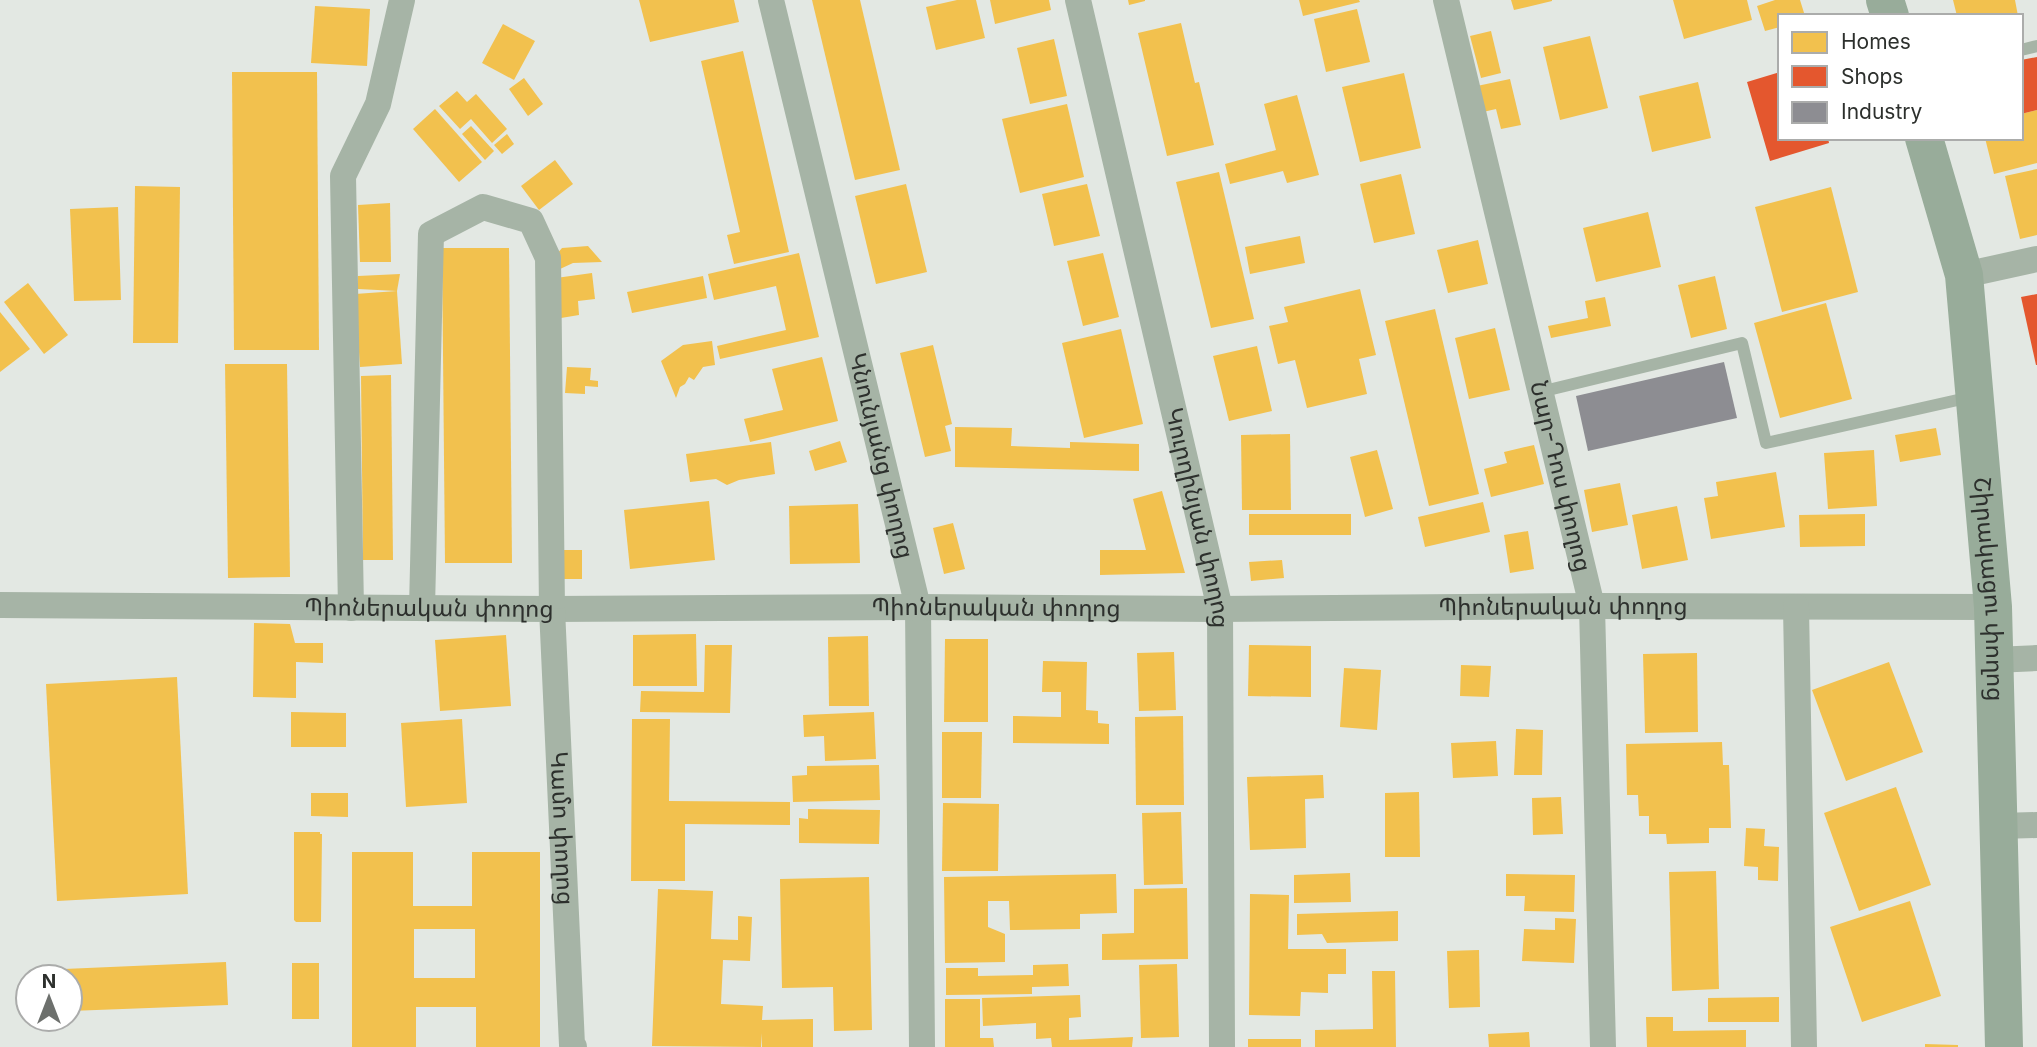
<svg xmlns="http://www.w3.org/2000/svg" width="2037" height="1047" font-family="Inter,'Noto Sans Armenian',sans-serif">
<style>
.homes{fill:#f2c14e;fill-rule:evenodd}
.shops{fill:#e4572e}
.industry{fill:#8d8d92}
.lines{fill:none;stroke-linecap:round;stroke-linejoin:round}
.lane{stroke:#a6b4a6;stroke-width:12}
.street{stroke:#a6b4a6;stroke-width:26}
.primary{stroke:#98ac9a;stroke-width:38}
.labels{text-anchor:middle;stroke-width:7;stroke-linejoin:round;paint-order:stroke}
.street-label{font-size:24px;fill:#2d302d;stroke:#fff}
</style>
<rect width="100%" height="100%" fill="#e3e8e3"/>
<!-- homes -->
<g class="homes">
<polygon points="639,0 734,0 739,22 650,42"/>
<polygon points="812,0 860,0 900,170 855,180"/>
<polygon points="957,0 976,0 985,38 936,50 926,7"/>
<polygon points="990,0 1049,0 1051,10 995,24"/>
<polygon points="1128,0 1145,0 1145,1 1129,5"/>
<polygon points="1299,0 1359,0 1360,2 1303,16"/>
<polygon points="1511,0 1552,0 1552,1 1514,10"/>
<polygon points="1673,0 1747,0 1752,20 1684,39"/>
<polygon points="1775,0 1800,0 1805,16 1780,16 1780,27 1765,31 1757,6"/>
<polygon points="1953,0 2015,0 2018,16 1957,16"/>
<polygon points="315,6 370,9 367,66 311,63"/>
<polygon points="1357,9 1370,62 1326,72 1314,19"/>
<polygon points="1181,23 1195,83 1199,82 1214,145 1167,156 1138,33"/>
<polygon points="503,24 535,41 514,80 482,63"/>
<polygon points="1491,31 1501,73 1481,78 1470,36"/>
<polygon points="1590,36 1608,108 1560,120 1543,47"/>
<polygon points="1054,39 1067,96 1030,104 1017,48"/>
<polygon points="743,51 789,252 734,264 727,235 740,232 701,61"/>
<polygon points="232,72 317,72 319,350 234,350"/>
<polygon points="1404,73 1421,148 1360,162 1342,87"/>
<polygon points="524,78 543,104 528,116 509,89"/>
<polygon points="1510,79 1521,125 1501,129 1496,109 1483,112 1477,86"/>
<polygon points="1698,82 1711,138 1652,152 1639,96"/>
<polygon points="457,91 467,102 476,94 507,129 492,143 471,119 460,129 439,106"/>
<polygon points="1297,95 1319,175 1287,183 1283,171 1230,184 1225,164 1276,150 1264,104"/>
<polygon points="1067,104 1084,177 1020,193 1002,119"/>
<polygon points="435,109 482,162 459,182 413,129"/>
<polygon points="2037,110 2037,163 1994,174 1985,138 2021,138 2021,114"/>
<polygon points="471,126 494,151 485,160 462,134"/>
<polygon points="507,134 514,144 502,154 494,145"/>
<polygon points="555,160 573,184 539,210 521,186"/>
<polygon points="2037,169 2037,235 2020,239 2005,176"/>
<polygon points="1219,172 1254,319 1211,328 1176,182"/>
<polygon points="1401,174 1415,234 1374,243 1360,184"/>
<polygon points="906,184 927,272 876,284 855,196"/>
<polygon points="1087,184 1100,236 1054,246 1042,194"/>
<polygon points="135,186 180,187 178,343 133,343"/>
<polygon points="1831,187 1858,292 1782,312 1755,207"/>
<polygon points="390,203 391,262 360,262 358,205"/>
<polygon points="118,207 121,300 74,301 70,209"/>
<polygon points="1648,212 1661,267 1596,282 1583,228"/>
<polygon points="1300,236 1305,263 1250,274 1245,247"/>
<polygon points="1478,240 1488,284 1448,293 1437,250"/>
<polygon points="588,246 602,262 573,263 560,269 551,261 562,248"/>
<polygon points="442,248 509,248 512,563 445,563"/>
<polygon points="799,253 819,337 720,359 717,346 786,330 776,286 714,300 708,274"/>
<polygon points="1103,253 1119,317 1083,326 1067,261"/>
<polygon points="592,273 595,299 578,301 579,315 561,318 556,278"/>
<polygon points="400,274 397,291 358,289 358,276"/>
<polygon points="703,276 707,298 632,313 627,292"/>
<polygon points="1715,276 1727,329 1691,338 1678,285"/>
<polygon points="28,283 68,335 44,354 4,302"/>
<polygon points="1360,289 1376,355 1359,359 1367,394 1307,408 1295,360 1278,364 1269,326 1288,322 1284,307"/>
<polygon points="397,291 402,364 360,367 355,294"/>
<polygon points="1605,297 1611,326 1551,338 1548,326 1588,318 1585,301"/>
<polygon points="1826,303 1852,399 1780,418 1754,323"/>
<polygon points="1435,309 1479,494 1429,506 1385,321"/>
<polygon points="0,312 30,349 0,372"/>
<polygon points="1495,328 1510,390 1469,399 1455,338"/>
<polygon points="1121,329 1143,424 1084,438 1062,343"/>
<polygon points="712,341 715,365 703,367 694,380 689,377 685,384 680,387 676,398 661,361 683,345"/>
<polygon points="933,345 952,424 945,426 951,451 925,457 900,353"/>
<polygon points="1257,346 1272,411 1229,421 1213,356"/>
<polygon points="822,357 838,421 750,442 744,419 783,410 772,369"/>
<polygon points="225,364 287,364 290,577 228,578"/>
<polygon points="567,367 591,368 590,380 598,381 598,387 585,386 585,394 565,393"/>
<polygon points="391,375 393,560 363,560 361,376"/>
<polygon points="955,427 1012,428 1011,446 1070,448 1070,442 1139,444 1139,471 955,467"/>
<polygon points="1936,428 1941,455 1900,462 1895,435"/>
<polygon points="1290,434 1291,510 1242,510 1241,435"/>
<polygon points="840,441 847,462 815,471 809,451"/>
<polygon points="771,442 775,474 739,480 727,485 716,479 690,482 686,454"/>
<polygon points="1534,445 1544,484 1491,497 1484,469 1507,463 1504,452"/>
<polygon points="1377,450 1393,509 1365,517 1350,457"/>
<polygon points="1874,450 1877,506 1828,509 1824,453"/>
<polygon points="1776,472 1785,527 1711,539 1704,498 1718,496 1716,482"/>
<polygon points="1620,483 1628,525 1592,532 1584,490"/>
<polygon points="1162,491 1185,573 1100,575 1100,550 1146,550 1133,499"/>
<polygon points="709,501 715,560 630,569 624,510"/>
<polygon points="1483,502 1490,532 1425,547 1418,517"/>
<polygon points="858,504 860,563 790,564 789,506"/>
<polygon points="1677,506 1688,560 1642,569 1632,515"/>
<rect x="1249" y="514" width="102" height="21"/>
<polygon points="1865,514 1865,546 1800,547 1799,515"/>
<polygon points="953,523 965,569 944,574 933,528"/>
<polygon points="1528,531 1534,569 1510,573 1504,535"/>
<rect x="558" y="550" width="24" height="29"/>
<polygon points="1282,560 1284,578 1251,581 1249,562"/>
<polygon points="254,623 290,624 295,643 323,643 323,663 296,662 296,698 253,697"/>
<polygon points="696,634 697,686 633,686 633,635"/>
<polygon points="506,635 511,706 440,711 435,640"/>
<polygon points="868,636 869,706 829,706 828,637"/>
<polygon points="945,639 988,639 988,722 944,722"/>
<polygon points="705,645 732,645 730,713 640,712 641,691 704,692"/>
<polygon points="1249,645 1311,646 1311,697 1248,696"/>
<polygon points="1174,652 1176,710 1139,711 1137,653"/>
<polygon points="1697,653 1698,732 1645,733 1643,654"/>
<polygon points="1043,661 1087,662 1086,710 1098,711 1098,723 1109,724 1109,744 1013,743 1013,716 1061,717 1061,692 1042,692"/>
<polygon points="1889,662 1923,752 1846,781 1812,690"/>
<polygon points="1461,665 1491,666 1489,697 1460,696"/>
<polygon points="1344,668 1381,670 1377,730 1340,727"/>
<polygon points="177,677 188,894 57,901 46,684"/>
<polygon points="291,712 346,713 346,747 291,747"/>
<polygon points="874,712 876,759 825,761 824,736 804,737 803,715"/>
<polygon points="1183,716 1184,805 1136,805 1135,717"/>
<polygon points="462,719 467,803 406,807 401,723"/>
<polygon points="632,719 670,719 669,801 790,802 790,825 685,824 685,881 631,881"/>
<polygon points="1516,729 1543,730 1542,775 1514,775"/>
<polygon points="942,732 982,732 981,798 942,798"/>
<polygon points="1496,741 1498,776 1453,778 1451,743"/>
<polygon points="1722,742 1723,765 1729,765 1731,828 1709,828 1709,843 1667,844 1666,834 1649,834 1649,816 1639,816 1638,795 1627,795 1626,744"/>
<polygon points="879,765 880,800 793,802 792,776 807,775 807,766"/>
<polygon points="1323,775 1324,798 1305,799 1306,848 1250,850 1247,777"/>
<polygon points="1896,787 1931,885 1859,911 1824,813"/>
<polygon points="1419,792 1420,857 1385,857 1385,793"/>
<polygon points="311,793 348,793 348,817 311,816"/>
<polygon points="1561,797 1563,834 1533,835 1532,798"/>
<polygon points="943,803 999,804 998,871 942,871"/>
<polygon points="808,809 880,810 879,844 799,843 799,818 808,819"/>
<polygon points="1181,812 1183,884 1144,885 1142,813"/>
<polygon points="1746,828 1765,829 1764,846 1779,847 1778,881 1758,880 1758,867 1744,866"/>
<polygon points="294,832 320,832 320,834 322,834 321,922 296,922 294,920"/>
<path d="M 352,852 L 413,852 L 413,906 L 472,906 L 472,852 L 540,852 L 540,1047 L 476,1047 L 476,1007 L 416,1007 L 416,1047 L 352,1047 ZM 414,929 L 475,929 L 475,978 L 414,978 Z"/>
<polygon points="1716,871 1719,989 1672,991 1669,872"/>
<polygon points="1350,873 1351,902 1294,903 1294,875"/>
<polygon points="1116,874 1117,913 1080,914 1080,929 1010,930 1009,901 988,901 988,927 1005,934 1005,962 945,963 944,877"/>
<polygon points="1506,874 1575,875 1574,912 1524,911 1525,896 1506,896"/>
<polygon points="869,877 872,1030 834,1031 833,987 782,988 780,879"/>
<polygon points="1187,888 1188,959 1102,960 1102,934 1134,933 1134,889"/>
<polygon points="658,889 713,891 711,939 738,940 738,916 752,917 750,961 723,960 721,1004 763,1006 762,1020 813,1019 813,1047 762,1047 762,1033 761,1047 652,1046"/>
<polygon points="1250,894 1289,895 1288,949 1346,949 1346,974 1328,974 1328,993 1301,992 1300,1016 1249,1015"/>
<polygon points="1910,901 1941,996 1862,1022 1830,927"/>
<polygon points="1398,911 1398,941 1327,943 1322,934 1297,935 1297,914"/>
<polygon points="1555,918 1576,919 1574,963 1522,961 1524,929 1555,930"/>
<polygon points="1479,950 1480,1007 1449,1008 1447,951"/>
<polygon points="226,962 228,1005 70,1011 70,977 65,977 64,969"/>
<rect x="292" y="963" width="27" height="56"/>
<polygon points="1068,964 1069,986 1032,987 1032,994 946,995 946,968 978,968 978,976 1033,975 1033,965"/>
<polygon points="1177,964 1179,1037 1141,1038 1139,965"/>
<polygon points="1372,971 1395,971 1396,1047 1315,1047 1315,1030 1373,1029"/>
<polygon points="1080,995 1081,1017 1069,1018 1069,1040 1133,1037 1132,1047 1052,1047 1051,1038 1036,1039 1036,1023 983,1026 982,998"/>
<polygon points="1779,997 1779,1022 1708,1022 1708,998"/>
<polygon points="945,999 980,999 980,1038 993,1038 994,1047 945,1047"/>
<polygon points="1646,1017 1673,1017 1673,1031 1746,1030 1746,1047 1647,1047"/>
<polygon points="1529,1032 1530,1047 1489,1047 1488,1034"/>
<rect x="1248" y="1039" width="53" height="8"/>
<polygon points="1925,1044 1958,1045 1958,1047 1925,1047"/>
</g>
<!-- shops -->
<g class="shops">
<polygon points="2037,57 2037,110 2021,114 2021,60"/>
<polygon points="1780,72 1780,138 1828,138 1829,143 1770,161 1747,82"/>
<polygon points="2037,294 2037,365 2036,365 2021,297"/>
</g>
<!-- industry -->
<polygon class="industry" points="1724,362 1737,418 1588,451 1576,396"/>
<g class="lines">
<!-- lane -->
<g class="lane">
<polyline points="2021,50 2037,46"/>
<polyline points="1540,392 1742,343 1766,443 1971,397"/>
</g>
<!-- street -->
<g class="street">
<path id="s1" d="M 771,0 L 918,607 L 922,1047"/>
<path id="s2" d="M 1078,0 L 1220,609 L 1222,1047"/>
<path id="s3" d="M 1446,0 L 1592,606 L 1603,1047"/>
<polyline points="1964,275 2037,259"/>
<path id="s4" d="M 0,605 L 552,609 L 918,607 L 1220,609 L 1592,606 L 1993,607"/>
<polyline points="1796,607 1804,1047"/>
<polyline points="351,608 343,176 378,104 402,0"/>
<path id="s5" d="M 422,608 L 431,234 L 483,207 L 531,221 L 548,258 L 552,609 L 572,1045 L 574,1047"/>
<polyline points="1994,660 2037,658"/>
<polyline points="1999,826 2037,825"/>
</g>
<!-- primary -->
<g class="primary">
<polyline points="1885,0 1890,16"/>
<path id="s6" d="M 1924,138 L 1964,275 L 1993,607 L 2004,1047"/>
</g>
</g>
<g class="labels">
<!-- street labels -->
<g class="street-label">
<text dy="8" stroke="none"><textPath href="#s1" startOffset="469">Կնունյանց փողոց</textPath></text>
<text dy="8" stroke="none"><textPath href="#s3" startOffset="490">Նար-Դոս փողոց</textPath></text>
<text dy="8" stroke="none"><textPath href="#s2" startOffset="532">Կուրղինյան փողոց</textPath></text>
<text dy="8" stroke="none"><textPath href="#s6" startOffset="458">Շիրակացու փողոց</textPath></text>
<text dy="8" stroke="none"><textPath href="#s4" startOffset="1563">Պիոներական փողոց</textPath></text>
<text dy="8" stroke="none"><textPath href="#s4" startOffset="429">Պիոներական փողոց</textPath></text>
<text dy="8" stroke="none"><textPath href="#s4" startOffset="996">Պիոներական փողոց</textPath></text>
<text dy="8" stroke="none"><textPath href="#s5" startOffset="1094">Կամո փողոց</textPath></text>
</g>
</g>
<!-- legend -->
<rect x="1778" y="14" width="245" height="126" fill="#ffffff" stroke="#abacab" stroke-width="2"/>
<rect x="1792" y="32" width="35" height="21" fill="#f2c14e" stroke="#abacab" stroke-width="2"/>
<text x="1841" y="49" font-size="21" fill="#2d302d">Homes</text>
<rect x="1792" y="66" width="35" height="21" fill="#e4572e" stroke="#abacab" stroke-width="2"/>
<text x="1841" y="84" font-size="21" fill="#2d302d">Shops</text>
<rect x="1792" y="102" width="35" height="21" fill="#8d8d92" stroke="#abacab" stroke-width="2"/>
<text x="1841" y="119" font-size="21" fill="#2d302d">Industry</text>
<!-- north arrow -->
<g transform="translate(49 998)"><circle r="33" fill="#ffffff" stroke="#abacab" stroke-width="2"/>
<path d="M0-5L12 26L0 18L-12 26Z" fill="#6d706d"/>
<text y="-10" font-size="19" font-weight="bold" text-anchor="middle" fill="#2d302d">N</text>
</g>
</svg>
